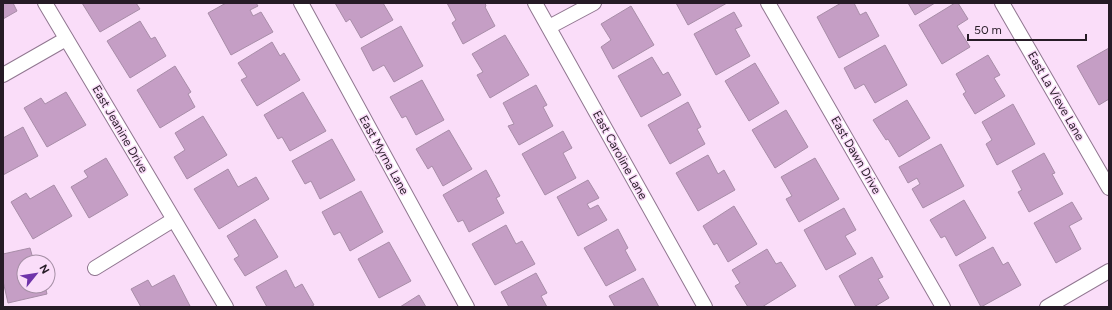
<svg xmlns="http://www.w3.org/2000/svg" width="1112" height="310" font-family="Figtree,sans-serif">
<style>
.building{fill:#c59ec5;stroke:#a88da8}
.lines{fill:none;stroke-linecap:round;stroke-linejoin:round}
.street-casing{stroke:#907690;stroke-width:16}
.street{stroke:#fff;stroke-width:14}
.labels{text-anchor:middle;stroke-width:3;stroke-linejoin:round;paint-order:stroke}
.street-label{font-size:12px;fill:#261b26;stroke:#faddf9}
</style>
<rect width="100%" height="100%" fill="#faddf9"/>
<!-- building -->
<g class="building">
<polygon points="3,3 13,3 17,11 3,19"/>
<polygon points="82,3 136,3 140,9 100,32"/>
<polygon points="226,3 256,3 258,6 250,10 253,16 261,12 273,32 231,55 208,13"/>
<polygon points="335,3 383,3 393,20 361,38 350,19 346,22"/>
<polygon points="447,3 485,3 486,6 485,7 495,26 463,44 452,23 456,20"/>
<polygon points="676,3 727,3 688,25"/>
<polygon points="841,3 854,3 860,15 866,12 879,36 839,58 817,17"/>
<polygon points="908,3 935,3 915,15"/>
<polygon points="955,3 958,3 968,19 957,26 970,47 942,64 919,25"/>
<polygon points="631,6 654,45 613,69 601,47 611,40 601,24"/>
<polygon points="734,12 742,26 735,29 750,56 716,75 694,34"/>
<polygon points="140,21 151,39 155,37 166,56 130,78 107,41"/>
<polygon points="401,26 423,66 394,82 384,65 373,71 361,48"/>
<polygon points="505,35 529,75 490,98 477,75 483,72 472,54"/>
<polygon points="272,42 280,56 284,53 300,80 257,106 241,80 247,77 238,63"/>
<polygon points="885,45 907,85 875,103 864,84 855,89 844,68"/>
<polygon points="1109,48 1109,99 1099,105 1077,66"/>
<polygon points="988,55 1000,75 994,78 1005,96 975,114 963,94 966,92 956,74"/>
<polygon points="652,57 663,75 668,72 681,95 641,117 618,76"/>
<polygon points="755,63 779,103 749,121 725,81"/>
<polygon points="175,66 191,92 188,94 195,107 160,128 137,90"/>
<polygon points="422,80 444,120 416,135 406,116 402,118 390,97"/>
<polygon points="536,85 547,105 543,107 553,126 519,145 508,126 514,124 503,103"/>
<polygon points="66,92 86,125 47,147 24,108 41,98 45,104"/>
<polygon points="303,92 326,131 290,151 282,137 278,139 264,115"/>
<polygon points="907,100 930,138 899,157 888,139 886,140 873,120"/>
<polygon points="688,102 701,127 697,129 705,144 670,164 648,125"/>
<polygon points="1013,104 1035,144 997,165 986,144 992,140 982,122"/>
<polygon points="786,110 808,147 775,168 752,130"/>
<polygon points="203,116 227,155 187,179 174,157 185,150 175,133"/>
<polygon points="23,127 38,156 3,175 3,138"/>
<polygon points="449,130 472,169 443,186 432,166 428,169 416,149"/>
<polygon points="563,131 572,148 563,153 576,178 545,195 522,154"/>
<polygon points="332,139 355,180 320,199 311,181 305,184 292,161"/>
<polygon points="941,144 964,186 923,208 912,189 920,184 917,178 908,183 899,167"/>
<polygon points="1044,153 1055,173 1052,174 1063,194 1029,212 1018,192 1022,190 1012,171"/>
<polygon points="708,155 718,174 724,170 735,190 698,211 676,173"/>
<polygon points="106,158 128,195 89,218 71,187 88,177 84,171"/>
<polygon points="815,158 839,199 799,222 786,199 792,196 781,177"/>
<polygon points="228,169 238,187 256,177 269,199 219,229 194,189"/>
<polygon points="486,170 500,196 496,198 504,213 469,232 463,220 458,222 443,195"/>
<polygon points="588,180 599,198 587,204 590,209 598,205 607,220 578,236 557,197"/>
<polygon points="54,185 72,216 33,239 11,202 26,193 30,199"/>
<polygon points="361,191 383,232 350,251 340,232 334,235 322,212"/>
<polygon points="964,200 986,238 956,256 945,236 941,238 930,220"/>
<polygon points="1072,202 1082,219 1069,226 1081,249 1056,263 1034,223"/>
<polygon points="734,206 757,244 728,262 717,243 714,245 703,226"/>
<polygon points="844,208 856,230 845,236 856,254 826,270 804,230"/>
<polygon points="255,219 278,257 245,276 234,259 239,256 227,236"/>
<polygon points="506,225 516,244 522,241 535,264 495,285 472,244"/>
<polygon points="618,229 628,248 625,250 636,270 606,286 584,248"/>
<polygon points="389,242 411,281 379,298 358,259"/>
<polygon points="993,247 1003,265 1008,262 1021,285 981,307 959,265"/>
<polygon points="30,248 34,262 24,262 24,286 45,286 47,294 8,303 3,281 3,254"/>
<polygon points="767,249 776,264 781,262 796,286 762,307 748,307 735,286 740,283 732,270"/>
<polygon points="872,257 883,277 878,279 889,298 874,307 856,307 839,276"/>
<polygon points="286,270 295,288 302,284 314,305 310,307 267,307 256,287"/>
<polygon points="536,273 547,293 541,296 547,307 509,307 501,292"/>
<polygon points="174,275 190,306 188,307 141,307 131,289 148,280 152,287"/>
<polygon points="643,278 659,307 615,307 609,296"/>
<polygon points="419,295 426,307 400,307"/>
</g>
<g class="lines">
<defs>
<g id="street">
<polyline points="45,3 226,307"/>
<polyline points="301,3 467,307"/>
<polyline points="535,3 705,307"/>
<polyline points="768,3 943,307"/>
<polyline points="1002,3 1109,188"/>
<polyline points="549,27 594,3"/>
<polyline points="3,75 66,39"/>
<polyline points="95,268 173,220"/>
<polyline points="1047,307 1109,271"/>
</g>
</defs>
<!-- street casing -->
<use href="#street" class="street-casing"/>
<!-- street -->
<use href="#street" class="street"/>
</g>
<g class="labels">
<!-- street labels -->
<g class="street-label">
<text transform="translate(1056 96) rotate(60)" y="4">East La Vieve Lane</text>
<text transform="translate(120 129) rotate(60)" y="4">East Jeanine Drive</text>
<text transform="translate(384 155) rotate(61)" y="4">East Myrna Lane</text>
<text transform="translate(620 155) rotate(61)" y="4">East Caroline Lane</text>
<text transform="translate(856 155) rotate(60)" y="4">East Dawn Drive</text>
</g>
</g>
<!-- border -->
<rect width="1112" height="310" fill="none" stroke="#261b26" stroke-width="8"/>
<!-- north arrow -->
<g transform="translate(36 274) rotate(60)"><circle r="19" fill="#faddf9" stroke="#a58fa5"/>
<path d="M0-3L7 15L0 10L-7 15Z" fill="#6f34aa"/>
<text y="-6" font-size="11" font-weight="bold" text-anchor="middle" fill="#261b26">N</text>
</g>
<!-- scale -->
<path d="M968 34v6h118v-6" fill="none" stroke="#261b26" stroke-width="2"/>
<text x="974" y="34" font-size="12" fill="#261b26" stroke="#faddf9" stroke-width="3" paint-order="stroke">50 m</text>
</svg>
